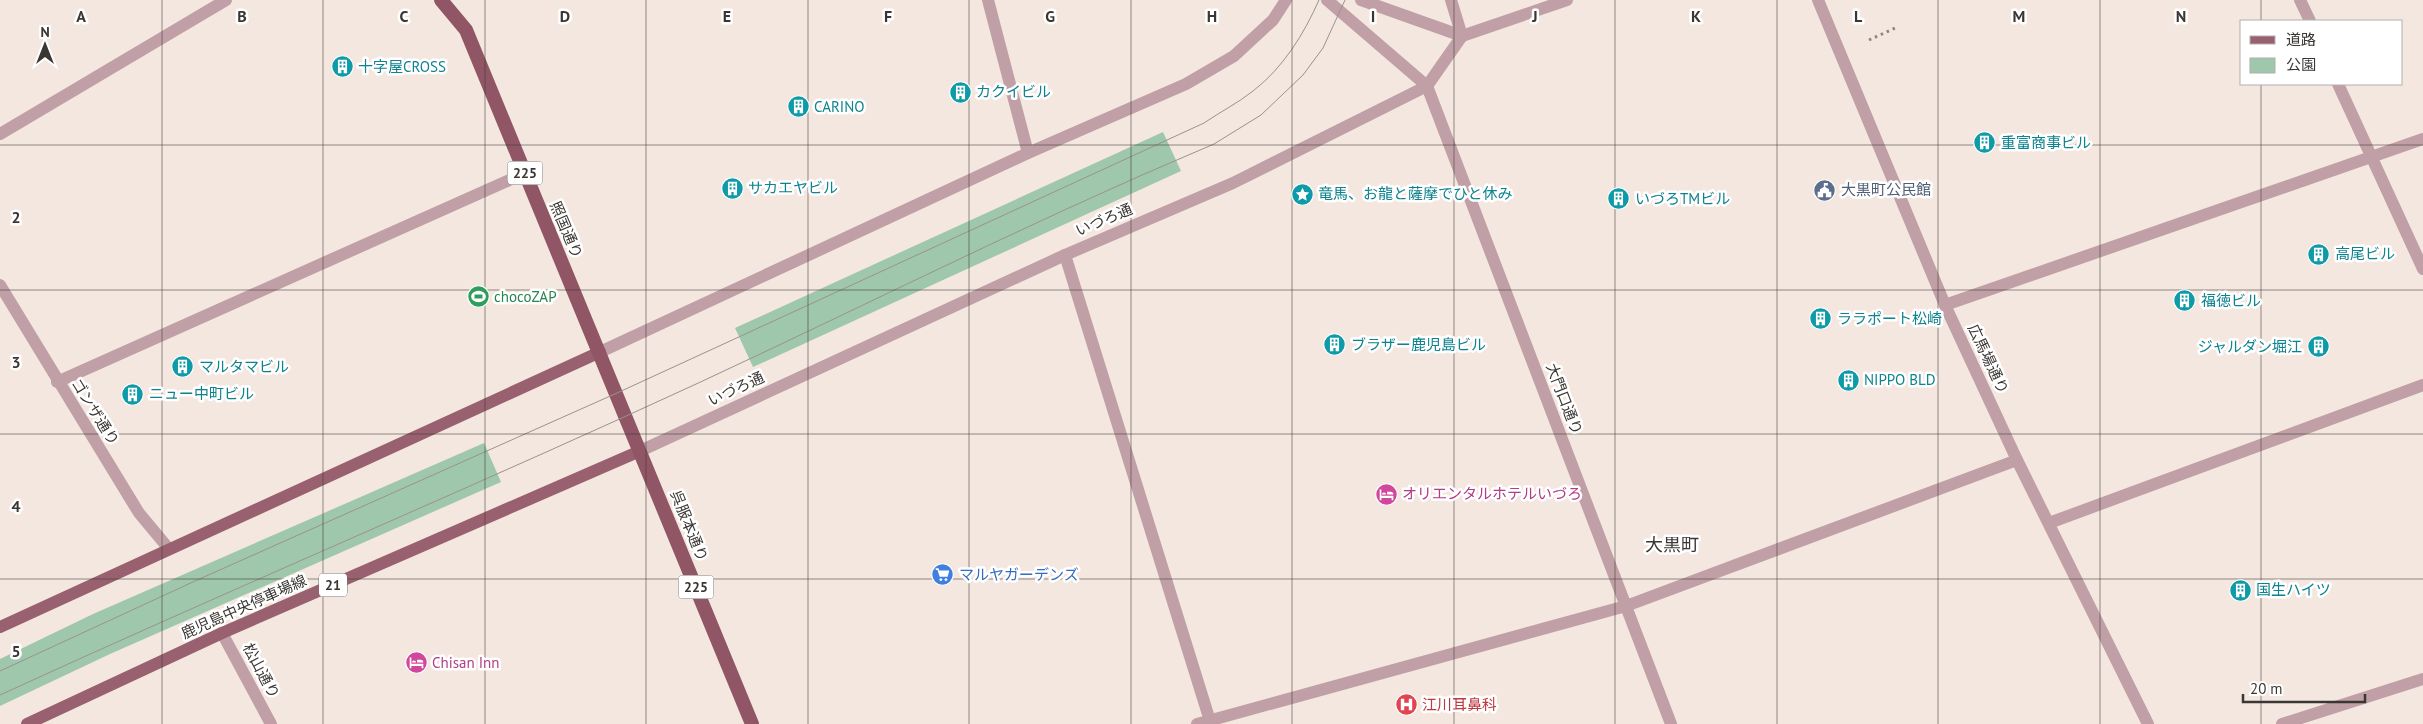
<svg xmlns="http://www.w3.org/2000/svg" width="2423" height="724" font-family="'PT Sans','Noto Sans JP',sans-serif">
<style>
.green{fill:#9fc7ac}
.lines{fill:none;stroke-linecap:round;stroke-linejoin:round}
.path{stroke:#8f8682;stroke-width:3;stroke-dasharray:2.5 4;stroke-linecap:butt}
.pedestrian{stroke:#c0a0a6;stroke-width:12}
.minor{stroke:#c0a0a6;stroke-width:12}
.tertiary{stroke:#c0a0a6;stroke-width:12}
.primary{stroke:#99616f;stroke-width:12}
.trunk{stroke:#915665;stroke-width:14}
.tram{stroke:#9a928d;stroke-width:1}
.grid{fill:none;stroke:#3a3633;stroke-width:1;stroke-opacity:0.55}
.labels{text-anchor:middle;stroke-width:5;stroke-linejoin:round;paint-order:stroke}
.shield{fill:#fff;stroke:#757270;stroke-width:1}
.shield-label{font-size:14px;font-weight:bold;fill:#3a3633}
.culture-label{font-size:15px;fill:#0d838f;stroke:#fff;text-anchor:start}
.service-label{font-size:15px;fill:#4e5e75;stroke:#fff;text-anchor:start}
.street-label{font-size:15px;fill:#3a3633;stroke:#fff}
.leisure-label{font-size:15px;fill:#27864d;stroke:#fff;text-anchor:start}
.hotel-label{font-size:15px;fill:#b23c85;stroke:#fff;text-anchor:start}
.shop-label{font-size:15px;fill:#366cbe;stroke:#fff;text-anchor:start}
.health-label{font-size:15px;fill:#be3a42;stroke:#fff;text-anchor:start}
.quarter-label{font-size:18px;fill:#3a3633;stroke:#fff}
.grid-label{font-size:16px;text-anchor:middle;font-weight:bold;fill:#3a3633;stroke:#fff;stroke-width:5;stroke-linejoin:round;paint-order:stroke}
</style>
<rect width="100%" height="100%" fill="#f4e7e0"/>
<!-- green -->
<g class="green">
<polygon points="1163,132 1181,171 753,367 735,328"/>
<polygon points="484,443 501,482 110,654 0,706 0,659 93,614"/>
</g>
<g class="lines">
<!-- path -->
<polyline class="path" points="1869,40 1895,28"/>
<!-- pedestrian -->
<g class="pedestrian">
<polyline points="988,0 1028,153"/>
<polyline points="0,134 226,0"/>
<polyline points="0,285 139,513 169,549"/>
</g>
<!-- minor -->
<g class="minor">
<polyline points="2300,0 2310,21"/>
<polyline points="2338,84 2423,269"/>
<polyline points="1065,255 1211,724"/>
<polyline points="1945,305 2423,139"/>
<polyline points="57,382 525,173"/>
<polyline points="2049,523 2423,385"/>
<polyline points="1197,724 1626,606 2017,460"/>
<polyline points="2282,724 2423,679"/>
</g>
<!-- tertiary -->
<g class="tertiary">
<polyline points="1327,0 1427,86 1671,724"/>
<polyline points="1361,0 1462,36"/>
<polyline points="1451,0 1462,36"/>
<polyline points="1818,0 1945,305 2017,460 2148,724"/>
<polyline points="1462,36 1567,0"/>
<polyline points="600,352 1028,153 1186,84 1234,56 1273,20 1286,0"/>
<polyline points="640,451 1065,255 1233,183 1427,86 1462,36"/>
<polyline points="222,633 271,724"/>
</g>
<!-- primary -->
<g class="primary">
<polyline points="0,627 600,352"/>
<polyline points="27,724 222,633 640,451"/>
</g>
<!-- trunk -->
<polyline class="trunk" points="441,0 466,30 752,724"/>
<!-- tram -->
<g class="tram">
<path d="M 0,671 L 195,581 L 617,393 L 1204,123 C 1220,112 1238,103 1253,91 C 1283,68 1304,34 1319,0"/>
<path d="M 0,695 C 207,600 417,511 624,417 C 822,328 1014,228 1214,144 L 1261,115 L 1303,75 L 1323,48 L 1345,0"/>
</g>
</g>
<!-- grid -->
<path class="grid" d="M 162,0 L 162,724M 323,0 L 323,724M 485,0 L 485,724M 646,0 L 646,724M 808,0 L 808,724M 969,0 L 969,724M 1131,0 L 1131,724M 1292,0 L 1292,724M 1454,0 L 1454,724M 1615,0 L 1615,724M 1777,0 L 1777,724M 1938,0 L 1938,724M 2100,0 L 2100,724M 2261,0 L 2261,21M 2261,84 L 2261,724M 0,145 L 2423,145M 0,290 L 2423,290M 0,434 L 2423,434M 0,579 L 2423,579"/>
<!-- icons -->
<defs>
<symbol id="building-disc" viewBox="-11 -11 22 22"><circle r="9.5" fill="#0f9aa8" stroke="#fff"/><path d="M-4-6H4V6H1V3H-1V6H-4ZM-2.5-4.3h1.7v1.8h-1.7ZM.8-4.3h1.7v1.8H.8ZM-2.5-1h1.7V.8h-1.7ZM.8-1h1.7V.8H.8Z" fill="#fff"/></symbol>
<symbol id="civic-disc" viewBox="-11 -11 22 22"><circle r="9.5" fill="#5c6f8a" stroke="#fff"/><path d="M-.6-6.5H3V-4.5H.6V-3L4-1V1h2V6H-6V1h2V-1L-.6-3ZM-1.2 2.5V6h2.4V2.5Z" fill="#fff"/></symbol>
<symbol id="sight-disc" viewBox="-11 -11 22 22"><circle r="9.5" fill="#0f9aa8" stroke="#fff"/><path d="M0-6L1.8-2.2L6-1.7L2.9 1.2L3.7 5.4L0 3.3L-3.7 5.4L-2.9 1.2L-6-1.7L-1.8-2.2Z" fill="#fff"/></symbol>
<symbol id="stadium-disc" viewBox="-11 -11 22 22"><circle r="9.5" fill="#2e9e5b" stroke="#fff"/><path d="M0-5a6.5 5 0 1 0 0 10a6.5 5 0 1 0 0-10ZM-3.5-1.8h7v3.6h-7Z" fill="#fff"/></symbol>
<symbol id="hotel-disc" viewBox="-11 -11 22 22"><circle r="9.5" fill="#d1479c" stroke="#fff"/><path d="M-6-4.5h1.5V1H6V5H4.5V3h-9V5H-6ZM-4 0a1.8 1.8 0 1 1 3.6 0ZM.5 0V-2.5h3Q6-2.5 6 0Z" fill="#fff"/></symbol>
<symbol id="supermarket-disc" viewBox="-11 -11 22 22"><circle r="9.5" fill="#3f7fe0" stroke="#fff"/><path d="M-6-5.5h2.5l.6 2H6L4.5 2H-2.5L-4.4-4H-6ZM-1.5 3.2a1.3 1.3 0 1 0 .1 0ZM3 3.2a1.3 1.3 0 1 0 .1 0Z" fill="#fff"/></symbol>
<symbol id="hospital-disc" viewBox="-11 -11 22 22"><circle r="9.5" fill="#e0444e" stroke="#fff"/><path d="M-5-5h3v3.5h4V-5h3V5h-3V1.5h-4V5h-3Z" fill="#fff"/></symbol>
</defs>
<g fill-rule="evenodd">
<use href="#building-disc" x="330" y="54" width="25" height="25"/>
<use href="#building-disc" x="948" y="80" width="25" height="25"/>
<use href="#building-disc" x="786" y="94" width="25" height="25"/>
<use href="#building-disc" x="1972" y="130" width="25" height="25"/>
<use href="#building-disc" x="720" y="176" width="25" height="25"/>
<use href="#civic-disc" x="1812" y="178" width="25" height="25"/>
<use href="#sight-disc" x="1290" y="182" width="25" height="25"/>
<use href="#building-disc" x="1606" y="186" width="25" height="25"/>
<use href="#building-disc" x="2306" y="242" width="25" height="25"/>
<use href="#stadium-disc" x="466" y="284" width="25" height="25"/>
<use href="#building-disc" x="2172" y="288" width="25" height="25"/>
<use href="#building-disc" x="1808" y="306" width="25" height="25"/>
<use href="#building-disc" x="1322" y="332" width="25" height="25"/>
<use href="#building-disc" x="2306" y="334" width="25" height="25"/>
<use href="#building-disc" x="170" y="354" width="25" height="25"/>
<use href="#building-disc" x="1836" y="368" width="25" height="25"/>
<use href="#building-disc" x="120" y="382" width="25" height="25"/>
<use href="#hotel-disc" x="1374" y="482" width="25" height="25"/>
<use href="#supermarket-disc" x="930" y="562" width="25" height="25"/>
<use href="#building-disc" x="2228" y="578" width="25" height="25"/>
<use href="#hotel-disc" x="404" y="650" width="25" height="25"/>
<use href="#hospital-disc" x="1394" y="692" width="25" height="25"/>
</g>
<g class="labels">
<!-- shield labels -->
<g class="shield">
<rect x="507.5" y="161.5" width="35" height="23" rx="4"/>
<rect x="319" y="573.5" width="28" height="23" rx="4"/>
<rect x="678.5" y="575.5" width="35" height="23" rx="4"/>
</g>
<g class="shield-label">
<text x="525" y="178">225</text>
<text x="333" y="590">21</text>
<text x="696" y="592">225</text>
</g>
<!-- culture labels -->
<g class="culture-label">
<text x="358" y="72">十字屋CROSS</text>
<text x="976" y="97">カクイビル</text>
<text x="814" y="112">CARINO</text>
<text x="2001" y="148">重富商事ビル</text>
<text x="748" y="193">サカエヤビル</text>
<text x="1318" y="199">竜馬、お龍と薩摩でひと休み</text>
<text x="1635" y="204">いづろTMビル</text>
<text x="2335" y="259">高尾ビル</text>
<text x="2201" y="306">福徳ビル</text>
<text x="1837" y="324">ララポート松崎</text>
<text x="1351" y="350">ブラザー鹿児島ビル</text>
<text x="2302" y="352" text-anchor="end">ジャルダン堀江</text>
<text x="199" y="372">マルタマビル</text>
<text x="1864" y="385">NIPPO BLD</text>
<text x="149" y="399">ニュー中町ビル</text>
<text x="2256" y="595">国生ハイツ</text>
</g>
<!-- service labels -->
<g class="service-label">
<text x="1841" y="195">大黒町公民館</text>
</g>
<!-- street labels -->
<g class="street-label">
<text transform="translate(1104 220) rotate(-23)" y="5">いづろ通</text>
<text transform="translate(566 230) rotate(67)" y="5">照国通り</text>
<text transform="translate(1988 359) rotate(65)" y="5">広馬場通り</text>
<text transform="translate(736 389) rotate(-25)" y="5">いづろ通</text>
<text transform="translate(1564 399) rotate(69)" y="5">大門口通り</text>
<text transform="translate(95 412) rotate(58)" y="5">ゴンザ通り</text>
<text transform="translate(689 526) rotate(68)" y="5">呉服本通り</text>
<text transform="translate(244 607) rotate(-24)" y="5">鹿児島中央停車場線</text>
<text transform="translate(261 671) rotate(62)" y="5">松山通り</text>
</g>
<!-- leisure labels -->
<g class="leisure-label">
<text x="494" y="302">chocoZAP</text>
</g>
<!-- hotel labels -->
<g class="hotel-label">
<text x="1402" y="499">オリエンタルホテルいづろ</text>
<text x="432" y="668">Chisan Inn</text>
</g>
<!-- shop labels -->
<g class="shop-label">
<text x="959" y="580">マルヤガーデンズ</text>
</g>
<!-- health labels -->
<g class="health-label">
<text x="1422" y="710">江川耳鼻科</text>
</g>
<!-- quarter labels -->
<g class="quarter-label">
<text x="1672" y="551">大黒町</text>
</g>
</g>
<g class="grid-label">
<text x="81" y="22">A</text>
<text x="242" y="22">B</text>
<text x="404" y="22">C</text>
<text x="565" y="22">D</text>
<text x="727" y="22">E</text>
<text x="888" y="22">F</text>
<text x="1050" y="22">G</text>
<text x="1212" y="22">H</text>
<text x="1373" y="22">I</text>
<text x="1535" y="22">J</text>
<text x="1696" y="22">K</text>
<text x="1858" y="22">L</text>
<text x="2019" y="22">M</text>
<text x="2181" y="22">N</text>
<text x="16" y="223">2</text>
<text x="16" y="368">3</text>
<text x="16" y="512">4</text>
<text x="16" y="657">5</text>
</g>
<!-- legend -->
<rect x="2240" y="20" width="162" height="65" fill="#ffffff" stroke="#b0afad"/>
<rect x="2250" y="36" width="25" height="8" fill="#99616f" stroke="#b0afad"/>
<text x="2286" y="45" font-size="15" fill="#3a3633">道路</text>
<rect x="2250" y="58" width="25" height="15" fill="#9fc7ac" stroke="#b0afad"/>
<text x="2286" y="70" font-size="15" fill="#3a3633">公園</text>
<!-- north arrow -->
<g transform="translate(45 45)" stroke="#ffffff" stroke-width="4" paint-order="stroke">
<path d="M0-4L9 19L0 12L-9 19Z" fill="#3a3633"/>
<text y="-8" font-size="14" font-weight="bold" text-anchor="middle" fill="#3a3633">N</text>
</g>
<!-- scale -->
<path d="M2243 694v8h122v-8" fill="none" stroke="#3a3633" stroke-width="2.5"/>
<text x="2250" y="694" font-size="15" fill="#3a3633" stroke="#ffffff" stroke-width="4" paint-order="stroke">20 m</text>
</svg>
